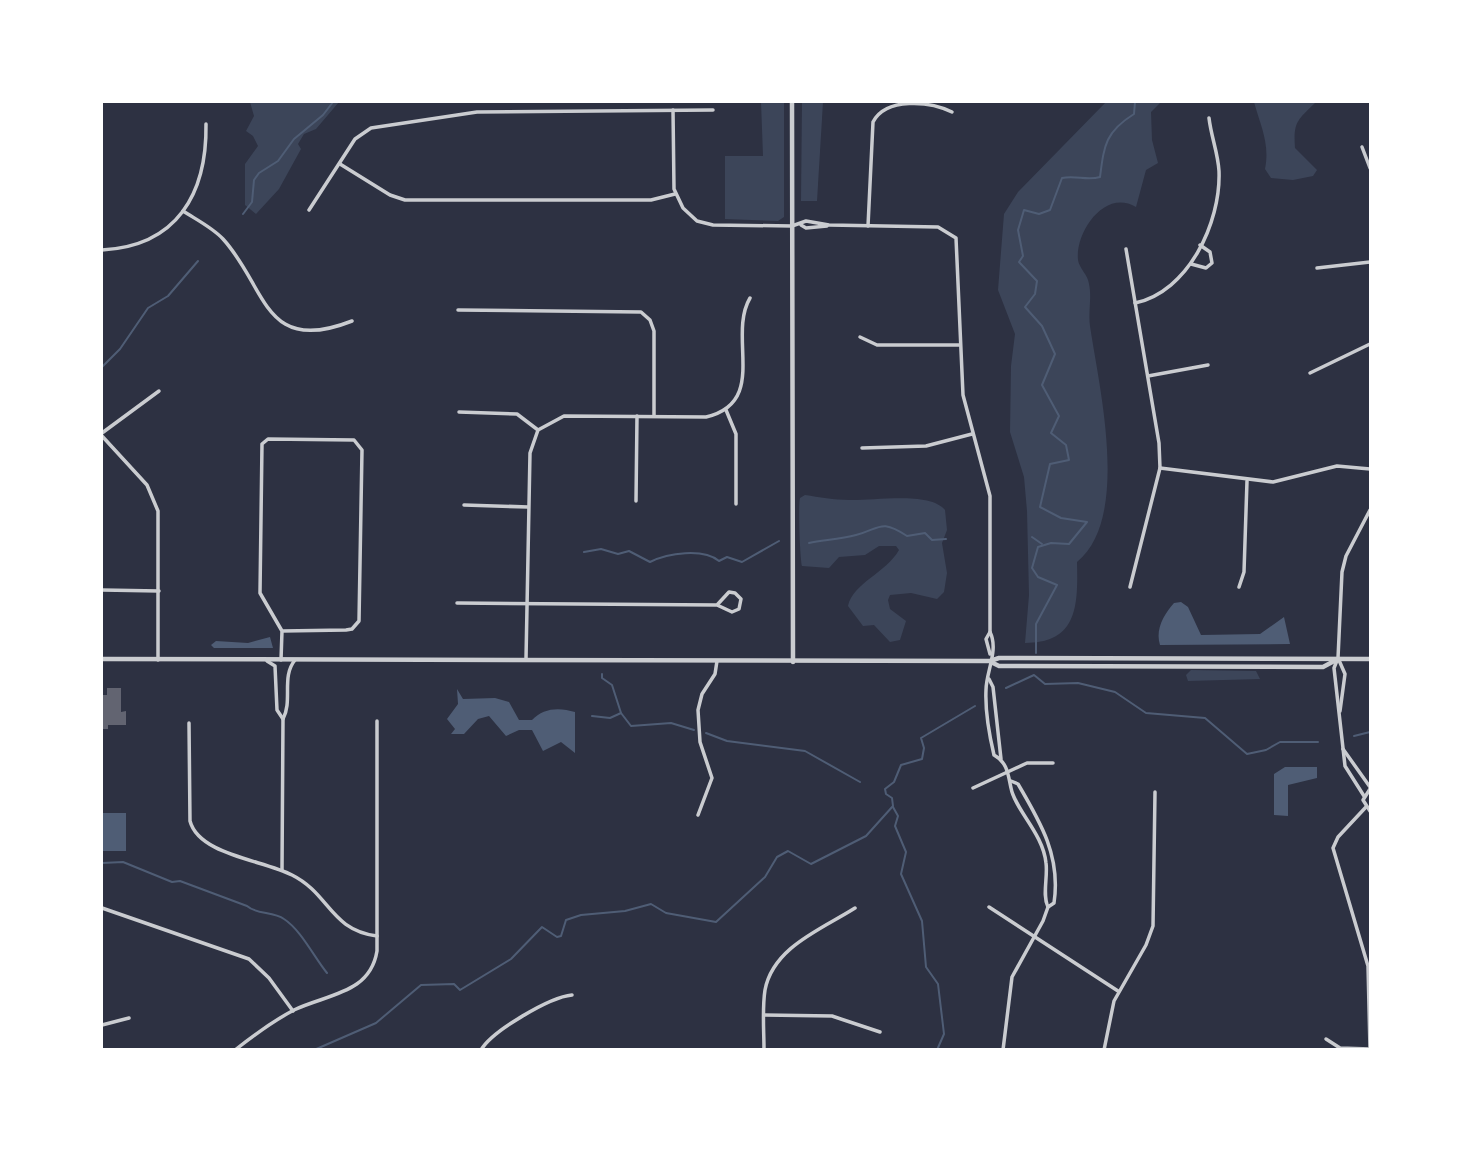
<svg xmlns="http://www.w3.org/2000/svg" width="1472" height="1151" font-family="'Noto Sans',sans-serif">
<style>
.green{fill:#3c4559}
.water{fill:#4f5d75}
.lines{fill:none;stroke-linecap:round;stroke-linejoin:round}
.stream{stroke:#4f5d75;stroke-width:2}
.building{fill:#626471}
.minor{stroke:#caccd0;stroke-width:3.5}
.tertiary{stroke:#caccd0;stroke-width:4.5}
</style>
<rect width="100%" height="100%" fill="#2d3142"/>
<!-- green -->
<g class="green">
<polygon points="250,102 339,102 316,129 304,134 298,144 301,149 279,189 256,214 245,205 245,164 258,146 253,136 246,131 254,116"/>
<polygon points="761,102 784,102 784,217 778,221 725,219 725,156 763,156"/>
<polygon points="802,102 823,102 817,201 801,201"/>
<path d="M 1106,102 L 1161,102 L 1151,112 L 1152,140 L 1158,163 L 1146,170 L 1136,207 C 1105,188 1075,232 1078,260 C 1079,268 1088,275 1089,284 C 1092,297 1088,312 1090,326 C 1099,387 1131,518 1077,562 C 1078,605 1078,643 1025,643 L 1029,595 L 1027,511 L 1024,477 L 1010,432 L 1011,366 L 1015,334 L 998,290 L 1004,214 L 1018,192 Z"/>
<path d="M 1254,102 L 1316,102 C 1298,120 1293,121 1295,148 L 1317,170 L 1313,176 L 1293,180 L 1271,178 L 1265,169 C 1270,144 1261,127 1254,102 Z"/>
<path d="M 805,495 C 819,497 834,500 849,500 C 872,501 930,491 945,510 L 947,530 L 942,543 L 947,573 L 944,592 L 937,599 L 911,593 L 890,595 L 888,600 L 890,609 L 906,621 L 900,640 L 890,642 L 874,625 L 863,626 L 848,606 C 853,583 886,573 899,550 L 896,546 L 879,546 L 865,555 L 839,557 L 829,568 L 802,566 C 800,559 798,505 800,498 Z"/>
<polygon points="1191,670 1256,671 1260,679 1188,681 1186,675"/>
</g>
<!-- water -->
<g class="water">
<path d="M 1181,602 L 1188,607 L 1201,635 L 1260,634 L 1284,617 L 1290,644 L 1160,645 C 1155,630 1164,614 1174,603 Z"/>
<polygon points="270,637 273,648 214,648 211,645 216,641 248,643"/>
<path d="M 457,689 L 463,699 L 495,698 L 509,702 L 519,720 L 532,720 C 543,708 559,707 575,712 L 575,753 L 561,742 L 543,751 L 532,730 L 519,730 L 506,736 L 489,716 L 478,719 L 464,734 L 451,734 L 455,729 L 447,719 L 458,704 Z"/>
<polygon points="1285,767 1317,767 1317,778 1288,785 1288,816 1274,815 1274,774"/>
<rect x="102" y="813" width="24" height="38"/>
</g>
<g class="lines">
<!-- stream -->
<g class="stream">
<polyline points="243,214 252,202 254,180 259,173 278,161 294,139 323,115 333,102"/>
<polyline points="102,367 120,349 148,308 168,296 198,261"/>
<polyline points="1032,537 1042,544"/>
<path d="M 809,543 C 825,540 841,539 856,535 C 880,529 880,518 907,536 L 925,533 L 932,540 L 946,539"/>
<path d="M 584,552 L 601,549 L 618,554 L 629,551 L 650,562 C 668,553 703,548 719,561 L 727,557 L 742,562 L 779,541"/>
<path d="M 1036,653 L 1036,624 L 1057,585 L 1038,577 L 1032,568 L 1038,547 L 1051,543 L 1069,544 L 1087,522 L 1061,518 L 1040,507 L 1050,464 L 1069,460 L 1066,445 L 1051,433 L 1059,416 L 1042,385 L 1055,354 L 1042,326 L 1025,307 L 1035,294 L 1037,281 L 1019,262 L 1023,256 L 1018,230 L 1024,210 L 1039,214 L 1050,210 L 1062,178 C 1076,175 1087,181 1100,177 C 1104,146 1105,132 1134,114 L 1135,102"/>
<polyline points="602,674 602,678 612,685 621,713"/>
<polyline points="1006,688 1034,675 1045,684 1078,683 1115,692 1146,713 1205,718 1247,754 1266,750 1280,742 1318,742"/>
<polyline points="592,716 610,718 621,713 631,726 671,723 694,730"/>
<polyline points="706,733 727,741 805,751 860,782"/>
<polyline points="1354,736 1370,732"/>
<polyline points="893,807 898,816 895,826 906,852 901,874 922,921 926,967 938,984 944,1034 937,1050"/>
<path d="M 102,863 L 123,862 L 172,882 L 180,881 L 247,906 C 257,915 273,911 284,919 C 301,930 314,957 327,973"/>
<polyline points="314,1050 376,1023 421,985 454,984 460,990 511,959 542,927 557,937 561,936 566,920 581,915 625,911 651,904 666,913 716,922 765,877 777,857 788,851 811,864 866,836 893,806 892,798 886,794 885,789 894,782 901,765 922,759 924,748 921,738 975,706"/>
</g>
</g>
<!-- building -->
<polygon class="building" points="107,688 121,688 121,712 126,711 126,725 108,725 108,729 102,729 102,695 107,695"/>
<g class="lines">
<!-- minor -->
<g class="minor">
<path d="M 673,110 L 674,189 L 683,208 L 697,221 L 713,225 L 792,226 L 806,221 L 829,225 L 938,227 L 956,238 L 963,395 L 990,496 L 990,632 C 999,650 986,672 986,690 C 985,712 989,734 994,755 C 1008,763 1008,775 1011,788 C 1015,810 1043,833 1046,863 C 1048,877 1042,895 1048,907"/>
<polyline points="1362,147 1370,168"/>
<polyline points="340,164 390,195 405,200 651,200 675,194"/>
<polyline points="309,210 355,139 371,128 477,112 713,110"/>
<path d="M 183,211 C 197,220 213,228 223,239 C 267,287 263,356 352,321"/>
<polyline points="801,225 806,228 827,226"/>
<path d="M 868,226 L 873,122 C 886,97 930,101 952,112"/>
<polyline points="1126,249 1159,443 1160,468 1130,587"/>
<path d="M 102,250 C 177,246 207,194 206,124"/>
<polyline points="1191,264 1206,268 1212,263 1210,252 1200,245"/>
<polyline points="1317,268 1370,262"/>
<path d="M 1135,303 C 1188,292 1221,223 1219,171 C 1218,153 1211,136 1209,118"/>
<polyline points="458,310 641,312 650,320 654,331 654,416"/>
<polyline points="860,337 877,345 959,345"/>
<polyline points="1310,373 1370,344"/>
<polyline points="1148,376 1208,365"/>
<polyline points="726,410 736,434 736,504"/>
<polyline points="459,412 517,414 538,430"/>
<polyline points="102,433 159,391"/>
<polyline points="102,436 147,485 158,511 158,660"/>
<polyline points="862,448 926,446 972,434"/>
<polyline points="1160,468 1273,482 1337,466 1370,469"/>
<polyline points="636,501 637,416"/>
<polyline points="464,505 528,507"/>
<polyline points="1239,587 1244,572 1247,481"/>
<polyline points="102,590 159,591"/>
<polyline points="457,603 717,605 732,612 739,609 741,599 735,593 729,592 717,605"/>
<polyline points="990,632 986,639 990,654"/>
<polyline points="1338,658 1345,674 1340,711"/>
<path d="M 526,659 L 530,453 L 538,430 L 564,416 L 706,417 C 769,402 727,337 750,298"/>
<polyline points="281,660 282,631 260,593 262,444 268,439 354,440 362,450 359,621 352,629 346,630 282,631"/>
<polyline points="267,661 275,666 277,710 283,719"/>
<polyline points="989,679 993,687 1001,759"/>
<path d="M 189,723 L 190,821 C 199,855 263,860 292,875 C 330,894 330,930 377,936"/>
<polyline points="1343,749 1370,787"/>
<polyline points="973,788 1027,763 1053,763"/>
<polyline points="1370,789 1363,800 1370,811"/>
<polyline points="1364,796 1345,766 1334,668 1338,658 1342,572 1346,556 1370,510"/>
<polyline points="1366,807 1338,837 1333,848 1368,966 1370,1049"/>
<polyline points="698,815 712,778 700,742 698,710 702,694 715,674 717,661"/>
<path d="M 282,870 L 283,719 C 293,700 281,677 295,660"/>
<polyline points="989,907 1118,991"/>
<polyline points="102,908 249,959 269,978 293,1011"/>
<polyline points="764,1015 832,1016 880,1032"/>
<polyline points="102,1025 129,1018"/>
<polyline points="1326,1039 1340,1048 1370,1049"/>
<path d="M 235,1050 C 254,1035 273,1021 294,1010 C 327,994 370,994 377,951 L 377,721"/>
<path d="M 481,1050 C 492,1031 550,997 572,995"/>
<path d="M 764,1050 C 764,1030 762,1009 765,990 C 773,947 822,929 855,908"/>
<path d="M 1003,1050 L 1012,977 L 1043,921 L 1048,907 L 1054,903 C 1061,857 1041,823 1018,784 L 1011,781"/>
<polyline points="1104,1050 1114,1001 1146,945 1153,926 1155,792"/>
</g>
<!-- tertiary -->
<g class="tertiary">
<polyline points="792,102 793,662"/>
<polyline points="102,659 990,661 999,658 1370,659"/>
<polyline points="991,662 999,666 1323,667 1336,660"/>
</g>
</g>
<!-- border -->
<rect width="1472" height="1151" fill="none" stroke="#ffffff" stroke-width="206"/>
</svg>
